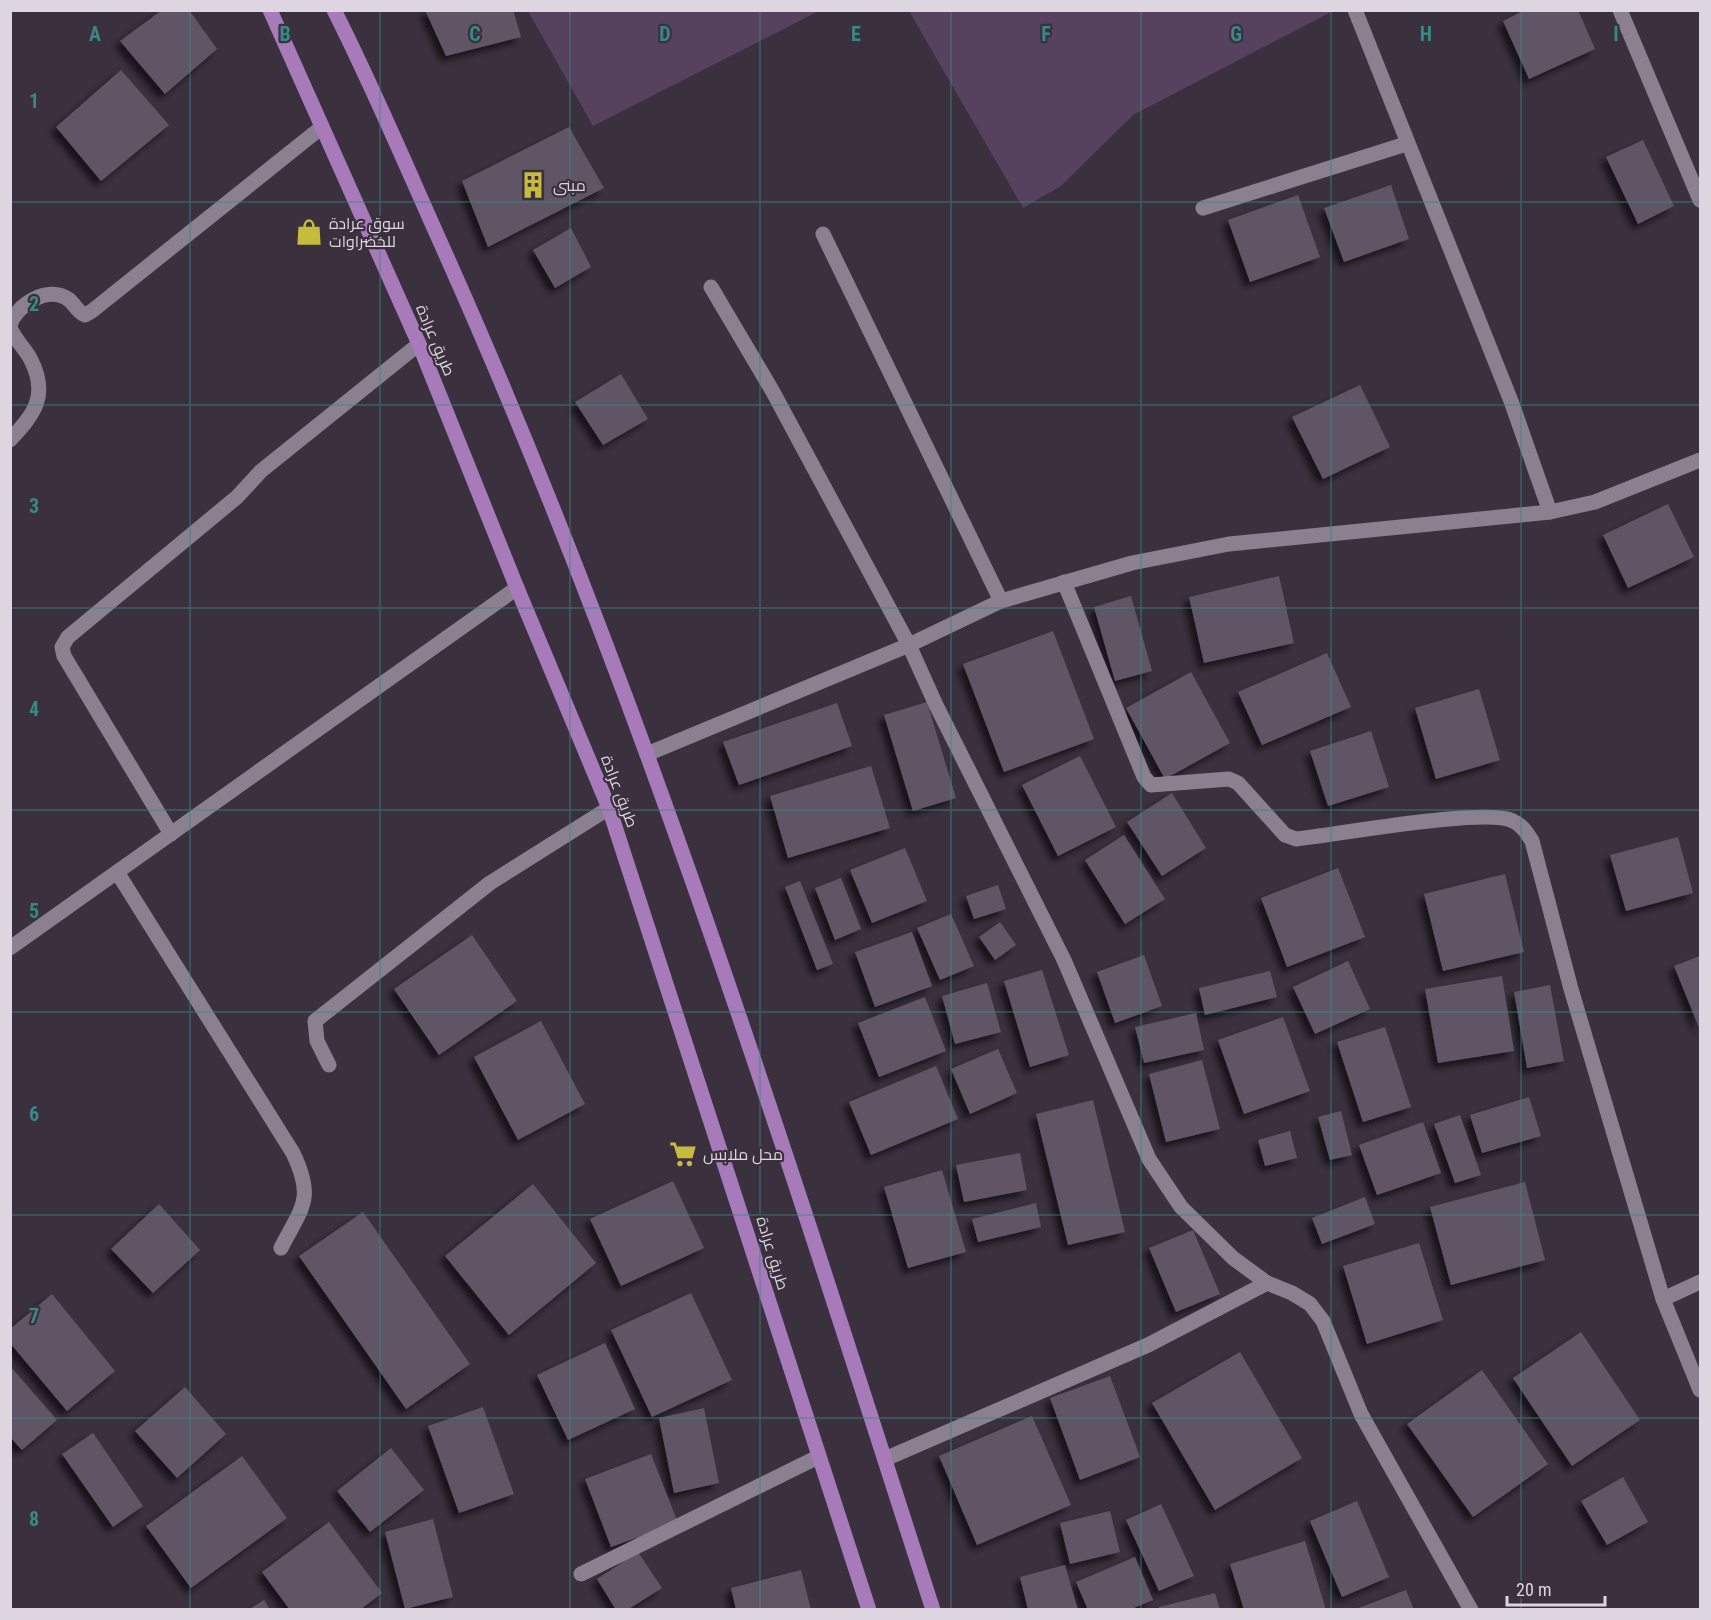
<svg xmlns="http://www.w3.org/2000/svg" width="1711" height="1620" font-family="'Roboto Condensed',Cairo,sans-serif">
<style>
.green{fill:#56415f}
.building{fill:#605565;filter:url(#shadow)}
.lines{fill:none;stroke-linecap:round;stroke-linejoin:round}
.minor{stroke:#8b8090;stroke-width:15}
.major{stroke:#a77bb9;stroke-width:15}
.grid{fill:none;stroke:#388985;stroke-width:1.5;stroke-opacity:0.55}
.labels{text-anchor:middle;stroke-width:4.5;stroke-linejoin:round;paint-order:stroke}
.poi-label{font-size:16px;fill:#ddd6e0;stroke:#3a303e;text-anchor:start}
.street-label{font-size:16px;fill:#ddd6e0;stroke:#3a303e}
.grid-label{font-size:20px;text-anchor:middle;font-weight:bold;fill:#388985;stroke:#3a303e;stroke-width:4.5;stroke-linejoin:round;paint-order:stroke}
</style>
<defs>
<filter id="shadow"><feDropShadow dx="-5.5" dy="5.5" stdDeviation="3" flood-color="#0009"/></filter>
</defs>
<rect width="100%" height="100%" fill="#3a303e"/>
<!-- green -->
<g class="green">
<polygon points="528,11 819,11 593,126"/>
<polygon points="909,11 1333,11 1133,115 1061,186 1023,208"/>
</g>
<!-- building -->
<g class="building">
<polygon points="162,10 189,10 217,49 165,94 120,41"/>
<polygon points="425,10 513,10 521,37 446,56"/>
<polygon points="1525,10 1578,10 1595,49 1529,79 1503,21"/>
<polygon points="121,70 169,125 101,181 56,127"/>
<polygon points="569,127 604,188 488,247 462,181"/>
<polygon points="1643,140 1674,206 1638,224 1606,157"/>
<polygon points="1391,185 1409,239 1344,262 1324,208"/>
<polygon points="1298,195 1320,257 1250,282 1228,220"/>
<polygon points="571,228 591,267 555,288 533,250"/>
<polygon points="621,374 648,419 603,445 575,402"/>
<polygon points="1360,385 1390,447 1323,479 1292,417"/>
<polygon points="1668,504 1694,557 1628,588 1603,535"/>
<polygon points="1279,576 1294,643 1204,663 1189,597"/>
<polygon points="1131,596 1152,671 1115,681 1094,607"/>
<polygon points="1053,631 1094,739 1004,772 963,664"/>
<polygon points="1327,653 1351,707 1262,745 1238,692"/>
<polygon points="1191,672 1230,743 1165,779 1126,708"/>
<polygon points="1479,689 1500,760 1436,779 1415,708"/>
<polygon points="927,702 956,798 913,811 884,715"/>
<polygon points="837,703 852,746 739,785 723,742"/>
<polygon points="1371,731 1389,787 1328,806 1310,751"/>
<polygon points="1080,756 1116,827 1058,856 1022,785"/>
<polygon points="871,766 890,828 788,858 770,796"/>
<polygon points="1172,793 1206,848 1162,876 1127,822"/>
<polygon points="1124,835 1165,899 1125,924 1085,860"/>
<polygon points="1678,837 1693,893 1626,911 1610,855"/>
<polygon points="905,848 927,901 872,923 850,870"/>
<polygon points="1338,868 1365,937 1287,967 1261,898"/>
<polygon points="1505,874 1524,952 1443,971 1424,894"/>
<polygon points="841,878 861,929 835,940 815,888"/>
<polygon points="800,881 833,964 817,970 785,887"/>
<polygon points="998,885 1006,909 974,919 966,896"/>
<polygon points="951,914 974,966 940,980 917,928"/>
<polygon points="1000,922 1016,945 995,960 979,937"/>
<polygon points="912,932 932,986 875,1007 855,952"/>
<polygon points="472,935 517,1001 439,1055 394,989"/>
<polygon points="1144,955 1162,1006 1115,1023 1097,972"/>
<polygon points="1700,956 1700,1030 1674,966"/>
<polygon points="1348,961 1370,1009 1315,1034 1293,987"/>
<polygon points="1042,970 1069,1055 1030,1067 1004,981"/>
<polygon points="1270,971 1277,997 1205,1015 1199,988"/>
<polygon points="1502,976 1514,1051 1438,1063 1425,989"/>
<polygon points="987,983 1001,1032 955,1044 942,996"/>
<polygon points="1550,985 1564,1061 1527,1068 1514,992"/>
<polygon points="925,997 946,1051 879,1077 858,1023"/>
<polygon points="1196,1013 1204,1050 1144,1063 1135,1027"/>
<polygon points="1283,1017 1310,1091 1244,1114 1218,1040"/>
<polygon points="541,1021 585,1104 518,1140 474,1057"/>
<polygon points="1385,1027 1411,1107 1363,1122 1337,1042"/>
<polygon points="998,1049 1017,1093 970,1114 951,1069"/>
<polygon points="1202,1060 1220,1129 1166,1142 1149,1074"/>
<polygon points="936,1066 958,1119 871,1155 849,1102"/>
<polygon points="1529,1097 1541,1136 1482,1153 1470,1115"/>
<polygon points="1093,1100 1125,1232 1068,1245 1036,1114"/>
<polygon points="1341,1111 1352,1155 1330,1160 1318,1117"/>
<polygon points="1460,1115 1481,1175 1455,1183 1434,1124"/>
<polygon points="1423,1122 1441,1173 1377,1195 1359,1145"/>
<polygon points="1290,1131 1297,1158 1265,1166 1258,1140"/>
<polygon points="1020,1153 1027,1190 964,1202 956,1165"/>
<polygon points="942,1170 966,1252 908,1268 884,1187"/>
<polygon points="673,1181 704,1248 621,1286 590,1219"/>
<polygon points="1525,1182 1545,1260 1451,1285 1430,1207"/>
<polygon points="533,1184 596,1263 509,1335 445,1256"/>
<polygon points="1365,1197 1375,1224 1322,1244 1312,1218"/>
<polygon points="1036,1203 1041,1227 978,1242 972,1219"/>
<polygon points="159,1204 200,1250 153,1293 111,1249"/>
<polygon points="363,1212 470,1364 406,1409 299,1256"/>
<polygon points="1193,1230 1220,1294 1176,1312 1149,1248"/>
<polygon points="1419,1243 1443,1320 1367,1344 1343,1266"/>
<polygon points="691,1293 732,1380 652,1417 611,1330"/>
<polygon points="52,1294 115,1371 67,1411 10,1343 10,1329"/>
<polygon points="1581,1332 1640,1420 1572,1466 1513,1378"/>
<polygon points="605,1343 635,1409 568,1440 537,1375"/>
<polygon points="1240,1352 1302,1458 1215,1510 1152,1403"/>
<polygon points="10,1366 57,1420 22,1450 10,1437"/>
<polygon points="1482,1370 1548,1464 1473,1517 1407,1424"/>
<polygon points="1110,1376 1140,1457 1080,1480 1050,1398"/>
<polygon points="185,1387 226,1434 177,1478 135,1431"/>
<polygon points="483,1407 514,1494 459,1513 428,1426"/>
<polygon points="704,1408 719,1483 674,1493 659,1418"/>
<polygon points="1032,1416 1071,1505 977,1545 939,1456"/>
<polygon points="93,1433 143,1506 113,1527 62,1454"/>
<polygon points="391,1448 424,1490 370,1532 337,1491"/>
<polygon points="651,1454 678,1523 611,1547 585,1479"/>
<polygon points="242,1456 287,1518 191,1588 146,1526"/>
<polygon points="1623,1477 1648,1522 1607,1545 1581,1501"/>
<polygon points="1357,1501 1389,1577 1342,1597 1310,1521"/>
<polygon points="1161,1504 1194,1576 1159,1591 1126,1520"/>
<polygon points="1110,1511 1120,1552 1070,1564 1060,1523"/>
<polygon points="433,1519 453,1597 405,1609 385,1532"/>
<polygon points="329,1522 382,1593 360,1610 290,1610 262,1572"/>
<polygon points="1305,1541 1326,1610 1244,1610 1230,1564"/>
<polygon points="638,1552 662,1588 627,1610 616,1610 597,1579"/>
<polygon points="1135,1557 1153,1600 1129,1610 1088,1610 1076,1582"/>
<polygon points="1065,1565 1078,1610 1028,1610 1020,1577"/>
<polygon points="801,1570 811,1610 736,1610 731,1588"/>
<polygon points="1406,1590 1414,1610 1357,1610 1356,1609"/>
<polygon points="1215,1593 1220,1610 1159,1610 1159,1607"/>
<polygon points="264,1600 270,1610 248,1610"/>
</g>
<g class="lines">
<!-- minor -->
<g class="minor">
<polyline points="1355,10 1511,401 1550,512"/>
<polyline points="1620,10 1700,200"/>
<polyline points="1203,208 1406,144"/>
<polyline points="823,234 1001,601"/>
<polyline points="711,287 773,392 909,645 936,705 1064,960 1149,1159 1181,1207 1233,1258 1267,1283 1292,1293 1310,1304 1323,1321 1361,1414 1471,1610"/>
<path d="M 10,325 C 16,305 48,285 68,299 C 75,304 77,312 85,315 L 92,311 L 322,127"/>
<path d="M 10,328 C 15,340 25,348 31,360 C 49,396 34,414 10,440"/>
<path d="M 1064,582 L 1144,777 L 1151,785 L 1229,779 L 1238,783 L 1285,835 L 1296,839 C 1336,835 1486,807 1513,821 C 1522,825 1527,833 1532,841 L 1571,989 L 1663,1299 L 1700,1390"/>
<polyline points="647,754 909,645 1001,601 1132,563 1229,544 1550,512 1595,502 1700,460"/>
<polyline points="171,834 64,656 62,647 68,637 237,497 261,471 419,344"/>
<path d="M 117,872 L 293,1153 C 315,1199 302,1207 281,1248"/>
<polyline points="10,948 517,588"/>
<polyline points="329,1065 317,1041 315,1021 490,883 609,808"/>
<polyline points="1663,1299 1700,1282"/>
<polyline points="885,1459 1148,1345 1267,1283"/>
<polyline points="581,1574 818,1457"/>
</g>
<!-- major -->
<g class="major">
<polyline points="270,10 419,344 517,588 609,808 869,1610"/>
<path d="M 334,10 C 372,85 404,161 438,237 C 638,681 784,1146 933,1610"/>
</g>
</g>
<!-- grid -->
<path class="grid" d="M 190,10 L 190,1610M 380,10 L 380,1610M 570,10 L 570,1610M 760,10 L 760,1610M 951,10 L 951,1610M 1141,10 L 1141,1610M 1331,10 L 1331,1610M 1521,10 L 1521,1610M 10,202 L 1700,202M 10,405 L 1700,405M 10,608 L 1700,608M 10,810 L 1700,810M 10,1012 L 1700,1012M 10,1215 L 1700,1215M 10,1418 L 1700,1418"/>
<!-- icons -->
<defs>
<symbol id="building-bare" viewBox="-9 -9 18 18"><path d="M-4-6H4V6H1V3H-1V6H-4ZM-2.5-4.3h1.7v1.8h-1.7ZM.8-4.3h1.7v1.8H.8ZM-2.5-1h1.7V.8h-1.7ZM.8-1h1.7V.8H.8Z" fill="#c5bc3d" stroke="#3a303e" stroke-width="2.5" paint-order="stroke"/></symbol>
<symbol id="shop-bare" viewBox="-9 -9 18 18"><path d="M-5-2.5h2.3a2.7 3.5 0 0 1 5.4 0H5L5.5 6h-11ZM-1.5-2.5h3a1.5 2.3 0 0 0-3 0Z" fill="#c5bc3d" stroke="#3a303e" stroke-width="2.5" paint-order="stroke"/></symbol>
<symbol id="supermarket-bare" viewBox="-9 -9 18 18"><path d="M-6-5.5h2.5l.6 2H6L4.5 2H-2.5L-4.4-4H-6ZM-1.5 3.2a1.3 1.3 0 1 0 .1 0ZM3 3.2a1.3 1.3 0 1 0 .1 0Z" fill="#c5bc3d" stroke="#3a303e" stroke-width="2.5" paint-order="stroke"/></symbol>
</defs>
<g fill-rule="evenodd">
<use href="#building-bare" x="514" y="166" width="38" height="38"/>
<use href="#shop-bare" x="290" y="213" width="38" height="38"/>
<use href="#supermarket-bare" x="664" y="1135" width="38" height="38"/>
</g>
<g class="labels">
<!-- poi labels -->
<g class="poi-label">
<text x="553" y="191">مبنى</text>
<text x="329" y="229">سوق عرادة<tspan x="329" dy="18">للخضراوات</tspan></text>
<text x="703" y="1160">محل ملابس</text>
</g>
<!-- street labels -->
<g class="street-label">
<text transform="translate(436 340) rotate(67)" y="6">طريق عرادة</text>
<text transform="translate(620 791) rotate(69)" y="6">طريق عرادة</text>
<text transform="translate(773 1253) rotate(73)" y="6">طريق عرادة</text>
</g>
</g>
<g class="grid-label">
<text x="95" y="41">A</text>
<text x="285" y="41">B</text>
<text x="475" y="41">C</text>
<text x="665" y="41">D</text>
<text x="856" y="41">E</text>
<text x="1046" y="41">F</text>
<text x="1236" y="41">G</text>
<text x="1426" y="41">H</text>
<text x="1616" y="41">I</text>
<text x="34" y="108">1</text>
<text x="34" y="311">2</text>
<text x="34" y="513">3</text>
<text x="34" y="716">4</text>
<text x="34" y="918">5</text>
<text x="34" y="1121">6</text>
<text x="34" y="1323">7</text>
<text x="34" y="1526">8</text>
</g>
<!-- border -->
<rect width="1711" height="1620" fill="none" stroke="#ddd6e0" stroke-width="24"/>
<!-- scale -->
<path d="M1507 1596v9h98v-9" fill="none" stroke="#ddd6e0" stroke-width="3"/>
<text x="1516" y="1596" font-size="18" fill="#ddd6e0" stroke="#3a303e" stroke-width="4.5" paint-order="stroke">20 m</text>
</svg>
